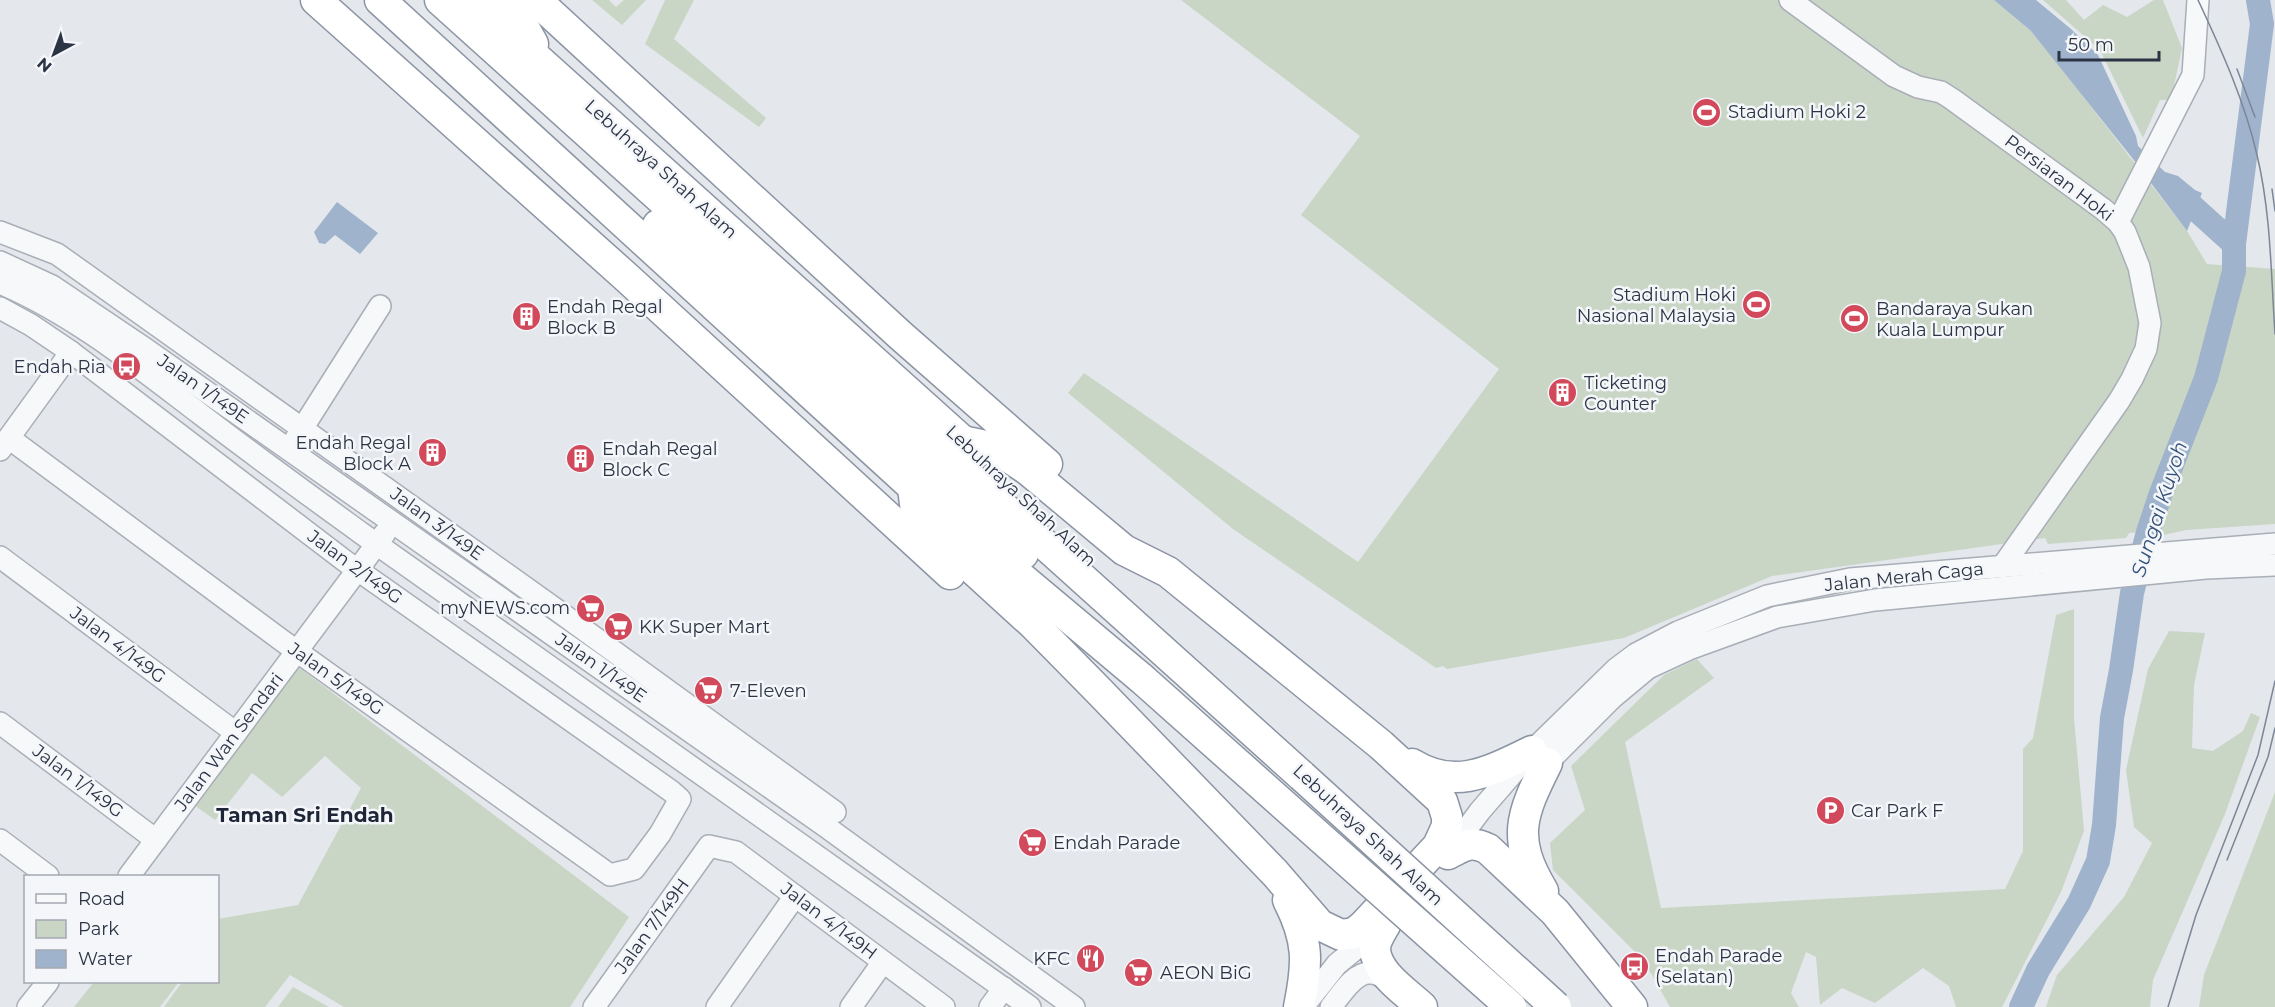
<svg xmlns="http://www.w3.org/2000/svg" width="2275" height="1007" font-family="Montserrat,sans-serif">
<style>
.green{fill:#c9d6c5}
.water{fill:#9fb4cc}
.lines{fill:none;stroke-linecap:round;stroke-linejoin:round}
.river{stroke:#9fb4cc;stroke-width:24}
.minor-casing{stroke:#a9aeb7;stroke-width:24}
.highway-casing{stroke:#8b94a3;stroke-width:33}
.minor{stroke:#f7f8fa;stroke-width:21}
.highway{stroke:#fff;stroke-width:30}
.tram{stroke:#7d8696;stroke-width:1.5}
.highway-bridge-casing{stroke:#8b94a3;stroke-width:33;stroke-linecap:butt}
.highway-bridge{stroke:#fff;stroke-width:30}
.labels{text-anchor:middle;stroke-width:5;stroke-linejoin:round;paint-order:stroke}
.poi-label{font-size:18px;fill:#2b3445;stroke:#f4f6f9;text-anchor:start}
.street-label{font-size:18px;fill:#2b3445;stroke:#f4f6f9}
.water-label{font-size:20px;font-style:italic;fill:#34527a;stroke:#f4f6f9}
.neighbourhood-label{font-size:20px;font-weight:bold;fill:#1d2536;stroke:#f4f6f9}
</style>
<rect width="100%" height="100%" fill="#e4e7ec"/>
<!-- green -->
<g class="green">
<polygon points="592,0 609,0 616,7 624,0 646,0 622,25"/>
<polygon points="665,0 694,0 674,39 766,118 759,127 645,44"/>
<polygon points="1181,0 1994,0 2031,31 2055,60 2187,231 2207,264 2275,269 2275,524 2186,530 2155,537 2157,531 2129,533 2126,538 2048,544 2045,538 1772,576 1624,638 1447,669 1443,666 1436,668 1233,529 1068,393 1084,373 1358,562 1499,369 1301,215 1360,136"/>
<polygon points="2043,0 2066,0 2084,20 2103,5 2127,17 2154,0 2163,0 2182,48 2171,100 2160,100 2143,138 2100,50"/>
<polygon points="2074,609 2074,718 2084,831 2061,892 2002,1007 1956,1007 1949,986 1923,968 1875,1003 1842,988 1820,1005 1816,957 1806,952 1791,993 1799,1007 1670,1007 1644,961 1553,870 1550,843 1585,810 1571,766 1664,675 1697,659 1714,678 1625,742 1661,908 2005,889 2023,851 2023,749 2033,738 2056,615"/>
<polygon points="2169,631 2205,633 2194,685 2192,748 2213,751 2243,731 2251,713 2260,717 2225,814 2153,980 2150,1007 2046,1007 2057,975 2124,897 2152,843 2134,827 2126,770 2148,669"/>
<polygon points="297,666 629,917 570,1007 344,1007 290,975 265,1007 164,1007 182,982 218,982 218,919 298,905 361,788 325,756 282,797 252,773 215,820 194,805"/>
<polygon points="2275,792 2275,1007 2199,1007 2204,975"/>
<polygon points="94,982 179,982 160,1007 74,1007"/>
<polygon points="293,987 329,1007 278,1007"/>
</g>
<!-- water -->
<g class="water">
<polygon points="1994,0 2036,0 2071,29 2098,55 2136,136 2138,146 2165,172 2178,176 2195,190 2202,193 2187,231 2133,159 2031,31"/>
<polygon points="337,202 378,233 360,254 335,235 325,244 319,243 314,232"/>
</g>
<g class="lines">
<!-- river -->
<g class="river">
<polyline points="2171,187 2234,244"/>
<polyline points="2021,1007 2038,970 2079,903 2098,861 2104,825 2112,718 2121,670 2132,593 2148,532 2161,493 2206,378 2234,271 2234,244 2262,24 2258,0"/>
</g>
<defs>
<g id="minor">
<polyline points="1790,0 1894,76 1918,87 1941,92 1952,99 2103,209 2118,222 2125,232 2139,267 2150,323 2146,349 2132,379 2119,401 2002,567"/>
<polyline points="2118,222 2193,75 2198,0"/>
<polyline points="0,232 57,254 554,608 835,812"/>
<polyline points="0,262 52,286 144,348 825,826 1074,1007"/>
<path d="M 0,283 C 73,314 136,365 199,413 C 252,454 306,493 361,533 L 1030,1007"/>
<polyline points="0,308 31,325 71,352 345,561 671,791 680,799 660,834 634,869 610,875 284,642 9,438"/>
<polyline points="295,440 380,306"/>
<polyline points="0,450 71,352"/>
<polyline points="0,557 236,733"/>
<polyline points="0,723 156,840"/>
<polyline points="1547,763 1612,698 1648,668 1689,649 1777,617 1875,600 2206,568 2275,565"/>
<polyline points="0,840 48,876"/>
<polyline points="1448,854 1480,811 1532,751 1616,669 1636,654 1678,632 1767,596 1850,579 2275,544"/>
<polyline points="129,876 385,533"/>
<polyline points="28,1007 48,982"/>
<polyline points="594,1007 709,846 736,852 944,1007"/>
<polyline points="717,1007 795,896"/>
<polyline points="851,1007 883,962"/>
<polyline points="990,1007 1004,988"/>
<polyline points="1303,1007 1337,964 1381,928"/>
<path d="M 1331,1007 C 1340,996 1354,972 1370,973 C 1377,973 1386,978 1393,981"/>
</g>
<g id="highway">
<polyline points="316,0 625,276 950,574"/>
<polyline points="380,0 913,487 1141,678"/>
<polyline points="440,0 1302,776"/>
<polyline points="472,0 976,453"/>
<polyline points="507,0 511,4 533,44"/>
<polyline points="536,0 900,335 1047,464"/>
<polyline points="658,225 1023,554"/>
<polyline points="913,487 915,504 943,542 1033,624 1098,690 1275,873 1320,925 1341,935 1354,933 1363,926 1438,846 1447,826 1447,817 1442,801 1381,745 1168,572 1124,550 1028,470 995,448 962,441"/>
<path d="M 1412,764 C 1456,791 1490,771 1532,751"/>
<path d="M 1448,854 C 1464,846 1470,840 1488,849 L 1555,912 L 1632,1007"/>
<path d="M 1543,891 C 1511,838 1521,815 1547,763"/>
<path d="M 1288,900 C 1309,941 1308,963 1299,1007"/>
<path d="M 1386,923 C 1382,931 1375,940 1375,949 C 1376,973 1406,992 1422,1007"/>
</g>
</defs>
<!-- minor casing -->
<use href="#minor" class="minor-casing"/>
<!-- highway casing -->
<use href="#highway" class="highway-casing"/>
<!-- minor -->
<use href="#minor" class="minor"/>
<!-- highway -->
<use href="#highway" class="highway"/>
<!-- tram -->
<g class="tram">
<path d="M 2198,0 C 2221,49 2245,102 2257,155 C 2271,213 2271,275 2275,334"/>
<polyline points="2237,69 2255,117"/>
<polyline points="2272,189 2275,211"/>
<polyline points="2227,860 2268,757 2275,728"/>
<polyline points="2168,1007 2196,915 2258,755 2275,681"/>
</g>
<defs>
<g id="highway-bridge">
<polyline points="1141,678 1511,1007"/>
<polyline points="1302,776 1556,1007"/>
</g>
</defs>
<!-- highway-bridge casing -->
<use href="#highway-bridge" class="highway-bridge-casing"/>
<!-- highway-bridge -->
<use href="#highway-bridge" class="highway-bridge"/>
</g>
<!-- icons -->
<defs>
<symbol id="stadium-disc" viewBox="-11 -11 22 22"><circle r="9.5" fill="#d1495b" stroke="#f4f6f9"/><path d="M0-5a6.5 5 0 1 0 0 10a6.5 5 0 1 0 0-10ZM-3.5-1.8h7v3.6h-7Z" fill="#fff"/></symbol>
<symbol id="building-disc" viewBox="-11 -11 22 22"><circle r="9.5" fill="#d1495b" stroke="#f4f6f9"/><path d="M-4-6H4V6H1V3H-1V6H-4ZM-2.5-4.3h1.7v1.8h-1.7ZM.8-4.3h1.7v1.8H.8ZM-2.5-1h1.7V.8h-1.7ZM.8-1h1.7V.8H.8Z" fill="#fff"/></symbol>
<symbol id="bus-disc" viewBox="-11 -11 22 22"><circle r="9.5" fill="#d1495b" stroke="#f4f6f9"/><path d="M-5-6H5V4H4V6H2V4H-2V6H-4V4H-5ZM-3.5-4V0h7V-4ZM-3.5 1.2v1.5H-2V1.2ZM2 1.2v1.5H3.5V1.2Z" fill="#fff"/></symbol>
<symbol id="supermarket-disc" viewBox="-11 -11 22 22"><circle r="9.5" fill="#d1495b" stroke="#f4f6f9"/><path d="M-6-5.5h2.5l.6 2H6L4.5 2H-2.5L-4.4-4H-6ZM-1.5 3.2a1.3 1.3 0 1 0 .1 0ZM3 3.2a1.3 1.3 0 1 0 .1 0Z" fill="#fff"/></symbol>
<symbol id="parking-disc" viewBox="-11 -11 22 22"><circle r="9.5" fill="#d1495b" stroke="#f4f6f9"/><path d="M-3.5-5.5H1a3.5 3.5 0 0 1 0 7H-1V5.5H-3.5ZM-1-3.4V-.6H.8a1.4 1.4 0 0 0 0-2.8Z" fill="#fff"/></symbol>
<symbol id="restaurant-disc" viewBox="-11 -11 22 22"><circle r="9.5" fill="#d1495b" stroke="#f4f6f9"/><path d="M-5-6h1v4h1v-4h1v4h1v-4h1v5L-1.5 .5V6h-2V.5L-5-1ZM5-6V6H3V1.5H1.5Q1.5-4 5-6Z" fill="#fff"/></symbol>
</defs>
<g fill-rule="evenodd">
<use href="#stadium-disc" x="1690" y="96" width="33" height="33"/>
<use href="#stadium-disc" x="1740" y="288" width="33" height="33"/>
<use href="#building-disc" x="510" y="300" width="33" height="33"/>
<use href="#stadium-disc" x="1838" y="302" width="33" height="33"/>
<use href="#bus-disc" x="110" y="350" width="33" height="33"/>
<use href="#building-disc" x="1546" y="376" width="33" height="33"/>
<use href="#building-disc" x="416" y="436" width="33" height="33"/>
<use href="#building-disc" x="564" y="442" width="33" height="33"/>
<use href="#supermarket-disc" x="574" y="592" width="33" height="33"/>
<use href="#supermarket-disc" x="602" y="610" width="33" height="33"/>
<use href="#supermarket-disc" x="692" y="674" width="33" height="33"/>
<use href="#parking-disc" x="1814" y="794" width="33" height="33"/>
<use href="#supermarket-disc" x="1016" y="826" width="33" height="33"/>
<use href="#restaurant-disc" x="1074" y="942" width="33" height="33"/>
<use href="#bus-disc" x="1618" y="950" width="33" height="33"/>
<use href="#supermarket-disc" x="1122" y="956" width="33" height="33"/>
</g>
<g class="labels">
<!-- poi labels -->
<g class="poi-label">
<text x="1728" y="118">Stadium Hoki 2</text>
<text x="1736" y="301" text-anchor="end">Stadium Hoki<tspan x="1736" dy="21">Nasional Malaysia</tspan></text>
<text x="547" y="313">Endah Regal<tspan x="547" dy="21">Block B</tspan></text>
<text x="1876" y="315">Bandaraya Sukan<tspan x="1876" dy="21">Kuala Lumpur</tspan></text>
<text x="106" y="373" text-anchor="end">Endah Ria</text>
<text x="1584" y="389">Ticketing<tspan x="1584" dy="21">Counter</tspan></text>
<text x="411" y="449" text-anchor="end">Endah Regal<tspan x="411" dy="21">Block A</tspan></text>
<text x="602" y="455">Endah Regal<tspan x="602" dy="21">Block C</tspan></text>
<text x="570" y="614" text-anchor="end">myNEWS.com</text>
<text x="639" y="633">KK Super Mart</text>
<text x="730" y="697">7-Eleven</text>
<text x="1851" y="817">Car Park F</text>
<text x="1053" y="849">Endah Parade</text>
<text x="1655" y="962">Endah Parade<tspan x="1655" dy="21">(Selatan)</tspan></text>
<text x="1070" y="965" text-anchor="end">KFC</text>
<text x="1160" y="979">AEON BiG</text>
</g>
<!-- street labels -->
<g class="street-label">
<text transform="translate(661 169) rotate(42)" y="6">Lebuhraya Shah Alam</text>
<text transform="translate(2059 178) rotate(37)" y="6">Persiaran Hoki</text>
<text transform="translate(203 389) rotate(35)" y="6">Jalan 1/149E</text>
<text transform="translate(1021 496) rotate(43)" y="6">Lebuhraya Shah Alam</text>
<text transform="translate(437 524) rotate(36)" y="6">Jalan 3/149E</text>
<text transform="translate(355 567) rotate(36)" y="6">Jalan 2/149G</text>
<text transform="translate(1904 577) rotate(-6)" y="6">Jalan Merah Caga</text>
<text transform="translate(118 645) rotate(37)" y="6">Jalan 4/149G</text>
<text transform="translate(601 668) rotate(35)" y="6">Jalan 1/149E</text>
<text transform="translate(336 679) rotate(35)" y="6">Jalan 5/149G</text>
<text transform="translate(229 742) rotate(-53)" y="6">Jalan Wan Sendari</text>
<text transform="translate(78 781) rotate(37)" y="6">Jalan 1/149G</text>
<text transform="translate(1368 835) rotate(43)" y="6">Lebuhraya Shah Alam</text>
<text transform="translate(829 921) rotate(37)" y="6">Jalan 4/149H</text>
<text transform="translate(652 926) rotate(-54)" y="6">Jalan 7/149H</text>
</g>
<!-- water labels -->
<g class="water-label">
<text transform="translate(2159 509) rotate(-72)" y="7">Sungai Kuyoh</text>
</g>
<!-- neighbourhood labels -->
<g class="neighbourhood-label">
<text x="305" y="822">Taman Sri Endah</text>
</g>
</g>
<!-- legend -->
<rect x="24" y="875" width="195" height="108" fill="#f4f6f9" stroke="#a4a8b1" stroke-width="1.5"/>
<rect x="36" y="894" width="30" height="9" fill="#f7f8fa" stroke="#a4a8b1" stroke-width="1.5"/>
<text x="78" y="905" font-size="18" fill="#2b3445">Road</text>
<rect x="36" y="920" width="30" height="18" fill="#c9d6c5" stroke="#a4a8b1" stroke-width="1.5"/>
<text x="78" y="935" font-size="18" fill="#2b3445">Park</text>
<rect x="36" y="950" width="30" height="18" fill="#9fb4cc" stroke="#a4a8b1" stroke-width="1.5"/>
<text x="78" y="965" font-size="18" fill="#2b3445">Water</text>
<!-- north arrow -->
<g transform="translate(54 54) rotate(221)" stroke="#f4f6f9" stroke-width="4.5" paint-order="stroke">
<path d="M0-4.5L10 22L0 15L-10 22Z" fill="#2b3445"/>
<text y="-9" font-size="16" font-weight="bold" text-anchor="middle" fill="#2b3445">N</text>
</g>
<!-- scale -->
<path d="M2059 51v9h100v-9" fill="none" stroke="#2b3445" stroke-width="3"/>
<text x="2068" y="51" font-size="18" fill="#2b3445" stroke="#f4f6f9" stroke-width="4.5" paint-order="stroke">50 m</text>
</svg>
